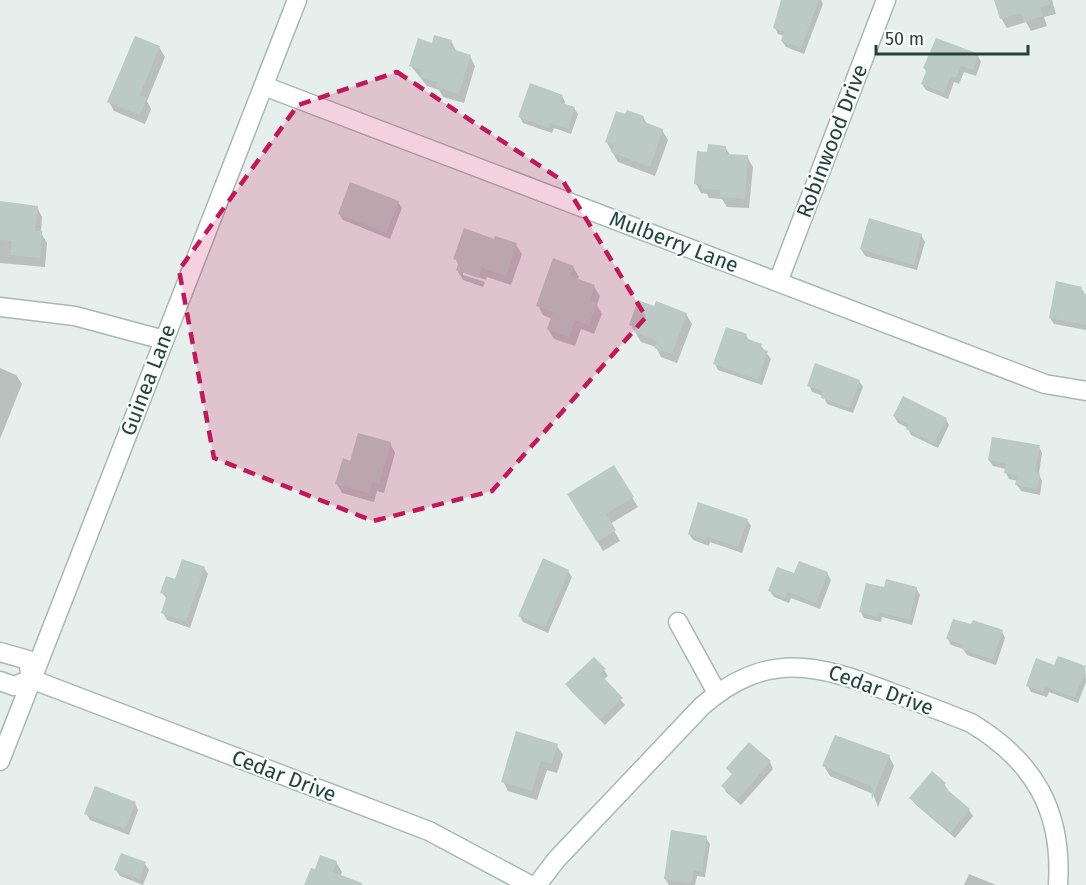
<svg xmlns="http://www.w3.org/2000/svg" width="1086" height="885" font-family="'Fira Sans',sans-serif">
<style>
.shadow{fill:#0003;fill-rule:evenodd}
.building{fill:#bbcac4}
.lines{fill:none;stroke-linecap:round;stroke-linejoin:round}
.minor-casing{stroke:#a8b8b2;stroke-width:21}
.tertiary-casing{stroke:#a8b8b2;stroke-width:21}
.minor{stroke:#fff;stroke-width:18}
.tertiary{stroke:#fff;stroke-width:18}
.marked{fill:#c2185b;fill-opacity:0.2;stroke:#c2185b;stroke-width:4.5;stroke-dasharray:12 8;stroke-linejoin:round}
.labels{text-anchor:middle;stroke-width:4.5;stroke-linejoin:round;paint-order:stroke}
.street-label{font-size:21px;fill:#24423a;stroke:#f7fbf9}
</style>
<rect width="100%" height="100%" fill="#e6efeb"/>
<!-- shadow -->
<g class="shadow">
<polygon points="783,0 821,0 823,4 804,54 786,47 782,41 784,36 778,34 775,28"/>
<polygon points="996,0 1052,0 1056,14 1044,17 1047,26 1031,31 1026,22 1007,28 1001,18"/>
<polygon points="451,41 457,52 470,56 475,66 464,103 443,97 439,90 427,86 411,66 433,45"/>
<polygon points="159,47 165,57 147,101 151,109 145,124 114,111 109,102"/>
<polygon points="978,56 981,62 976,76 964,72 959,84 954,82 948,99 926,90 922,84 927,72 924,68"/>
<polygon points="562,96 565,102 564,105 574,108 578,114 571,134 554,128 552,133 523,123 520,117"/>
<polygon points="643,117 647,124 662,130 668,140 655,176 618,162 606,141"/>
<polygon points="725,147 730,155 747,157 753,167 749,208 727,207 722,199 709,198 707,194 701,193 696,184 708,153"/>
<polygon points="398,202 402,208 390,239 343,220 339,214"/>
<polygon points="0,203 37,207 42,217 41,233 47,243 45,267 0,263"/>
<polygon points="921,235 925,242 917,270 865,256 861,249"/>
<path d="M 495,241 L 516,245 L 522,254 L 511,285 L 487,277 L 483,287 L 463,280 L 457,270 L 459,266 L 455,258 ZM 463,272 L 486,280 L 485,282 L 463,275 Z"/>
<polygon points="573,267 579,277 577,281 594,287 600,296 597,305 602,314 594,334 581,329 575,346 554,339 548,329 552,319 543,315 538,305"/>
<polygon points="1081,288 1086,296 1086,330 1054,324 1050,318"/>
<polygon points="654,308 686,314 692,324 677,363 661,357 656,347 641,342 631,325"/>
<polygon points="746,335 749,341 761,346 771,359 762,385 718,370 715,364"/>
<polygon points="0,368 16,375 22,384 0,439"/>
<polygon points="859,381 863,387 853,413 827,404 823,396 812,392 809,385"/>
<polygon points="894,416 946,419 949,425 938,448 911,435 908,428 898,423"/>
<polygon points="390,443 395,453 384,493 377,491 374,502 342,493 337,484 351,462"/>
<polygon points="1039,447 1042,453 1039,474 1042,481 1040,495 1021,491 1017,485 1018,481 1009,479 1006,473 1006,469 993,466 989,460"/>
<polygon points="613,467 638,507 610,524 620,541 603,551 569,494"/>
<polygon points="747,520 751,526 742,553 710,542 709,546 693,540 689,534"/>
<polygon points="204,568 208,574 190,628 167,620 163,613 168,600 162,593 176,581"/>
<polygon points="568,571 572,577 548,633 523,622 520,616"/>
<polygon points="827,573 831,580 820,609 791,598 789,603 774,597 770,591 795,575"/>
<polygon points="916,588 920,595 912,625 882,617 881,622 864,618 861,612 885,589"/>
<polygon points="1002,631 1005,638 996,665 967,655 963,649 951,645 948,639"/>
<polygon points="1055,667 1085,668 1086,682 1078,703 1049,692 1047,697 1031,692 1028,686"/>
<polygon points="604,670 608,676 603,680 625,705 605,725 571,691 567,685"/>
<polygon points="557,746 563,755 557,773 547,770 537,800 508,791 503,781"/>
<polygon points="889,756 894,766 878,807 873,794 830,776 824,766"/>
<polygon points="770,762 773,769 741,805 726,792 723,786 732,775 727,768"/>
<polygon points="944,784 948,790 947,791 969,810 973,816 955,838 915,804 911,798"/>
<polygon points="135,803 138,810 129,835 90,820 86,813"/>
<polygon points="706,838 710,844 705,877 697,876 695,885 669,885 665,879"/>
<polygon points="336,862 342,872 340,877 362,885 306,885 316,871"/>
<polygon points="145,864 149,870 143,885 120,876 116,870"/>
<polygon points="969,874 996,885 964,885"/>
</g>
<!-- building -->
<g class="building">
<polygon points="781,0 819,0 801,48 781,41 784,32 773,28"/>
<polygon points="994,0 1049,0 1050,5 1040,7 1043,16 1024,22 1021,13 1000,19"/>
<polygon points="434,35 452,40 449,48 471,55 459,94 436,87 437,82 419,77 421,70 409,66 418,38 432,43"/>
<polygon points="135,36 160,46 140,95 147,98 140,115 107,102"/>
<polygon points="936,38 979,54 973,70 961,66 956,78 951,76 944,93 921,84 927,69 923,68"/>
<polygon points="530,83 563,95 560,102 575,107 568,129 550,123 549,128 518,117"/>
<polygon points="627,110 644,116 642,121 663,129 650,167 611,152 614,145 605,142 616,111 625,114"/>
<polygon points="708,144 726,146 726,154 748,155 745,199 720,197 720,190 702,189 702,185 694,184 697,151 707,152"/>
<polygon points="350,182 399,201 386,233 338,214"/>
<polygon points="0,201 38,206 35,231 42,231 40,258 10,255 12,241 0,240"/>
<polygon points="869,218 922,234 914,265 860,249"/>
<polygon points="464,228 494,239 495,236 517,243 506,276 482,268 478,278 456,270 459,261 453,259"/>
<polygon points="553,258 574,266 570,276 595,285 590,300 597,303 589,325 575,320 569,337 547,329 553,312 536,306"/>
<polygon points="1056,281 1082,287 1081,293 1086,294 1086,325 1049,318"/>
<polygon points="638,300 654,306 656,301 687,313 672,354 654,348 657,341 634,332 636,328 629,325"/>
<polygon points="726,327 747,334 745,338 762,344 760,349 768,351 758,380 713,364"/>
<polygon points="815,363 860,380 850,408 821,398 823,391 807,386"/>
<polygon points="903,396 947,418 934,443 906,429 908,424 893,416"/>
<polygon points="358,433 391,442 379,484 372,482 369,493 335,484 343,458 350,461"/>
<polygon points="992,437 1040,445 1035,472 1040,473 1037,489 1015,485 1017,476 1004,473 1006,463 988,460"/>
<polygon points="614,465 634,497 606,514 616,530 597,542 567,494"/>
<polygon points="698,502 748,519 738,547 707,537 706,540 688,534"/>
<polygon points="543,558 569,570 545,627 518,616"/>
<polygon points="182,559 205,567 186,622 161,613 167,595 160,593 166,576 175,579"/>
<polygon points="799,561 828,572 816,603 788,592 785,598 768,591 777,567 794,573"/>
<polygon points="886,579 917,587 909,619 878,612 877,617 859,612 866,583 884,587"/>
<polygon points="953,619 971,624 973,620 1003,630 993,660 962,649 963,645 946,639"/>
<polygon points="1058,656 1086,666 1075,698 1045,687 1043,692 1026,686 1036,658 1054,665"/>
<polygon points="594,657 606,669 600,674 623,698 600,720 565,684"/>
<polygon points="516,731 558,744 552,764 541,761 532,791 501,782"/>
<polygon points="835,735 890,755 872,799 871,786 822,766"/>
<polygon points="749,742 771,761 737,800 721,786 732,774 726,768"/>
<polygon points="932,771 946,783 943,786 970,809 951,833 909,798"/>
<polygon points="95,786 136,802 125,829 84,814"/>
<polygon points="671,830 707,836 702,872 694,870 691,883 664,879"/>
<polygon points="121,853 146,862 140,879 114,870"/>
<polygon points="320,855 337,861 333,872 362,883 362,885 304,885 311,868 315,869"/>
</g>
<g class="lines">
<defs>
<g id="minor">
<polyline points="264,86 1045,384 1086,391"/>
<polyline points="778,282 886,0"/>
<polyline points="0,307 75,316 164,340"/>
<polyline points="678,622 717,693"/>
<polyline points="0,652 28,660 31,679"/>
<polyline points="31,679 429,831 530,885"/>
<polyline points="0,681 14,686 31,679"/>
<path d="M 537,885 L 556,860 L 702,706 C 767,650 817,664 890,692 C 917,702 944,712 971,723 C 1034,761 1063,811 1058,885"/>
</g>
<polyline id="tertiary" points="0,761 297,0"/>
</defs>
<!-- minor casing -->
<use href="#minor" class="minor-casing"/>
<!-- tertiary casing -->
<use href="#tertiary" class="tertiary-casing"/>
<!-- minor -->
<use href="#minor" class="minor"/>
<!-- tertiary -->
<use href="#tertiary" class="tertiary"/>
</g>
<!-- marked area -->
<path class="marked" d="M 397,72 L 563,181 L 646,317 L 492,491 L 373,521 L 214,458 L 179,270 L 298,105 Z"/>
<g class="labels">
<!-- street labels -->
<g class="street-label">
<text transform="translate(832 141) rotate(-69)" y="7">Robinwood Drive</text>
<text transform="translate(674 242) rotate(21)" y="7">Mulberry Lane</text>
<text transform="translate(148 380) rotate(-69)" y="7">Guinea Lane</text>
<text transform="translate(881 690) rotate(20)" y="7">Cedar Drive</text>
<text transform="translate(284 776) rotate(21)" y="7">Cedar Drive</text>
</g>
</g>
<!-- scale -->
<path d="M876 45v9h152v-9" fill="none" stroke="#24423a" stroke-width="3"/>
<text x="885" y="45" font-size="18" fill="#24423a" stroke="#f7fbf9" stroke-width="4.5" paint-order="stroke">50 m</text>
</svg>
